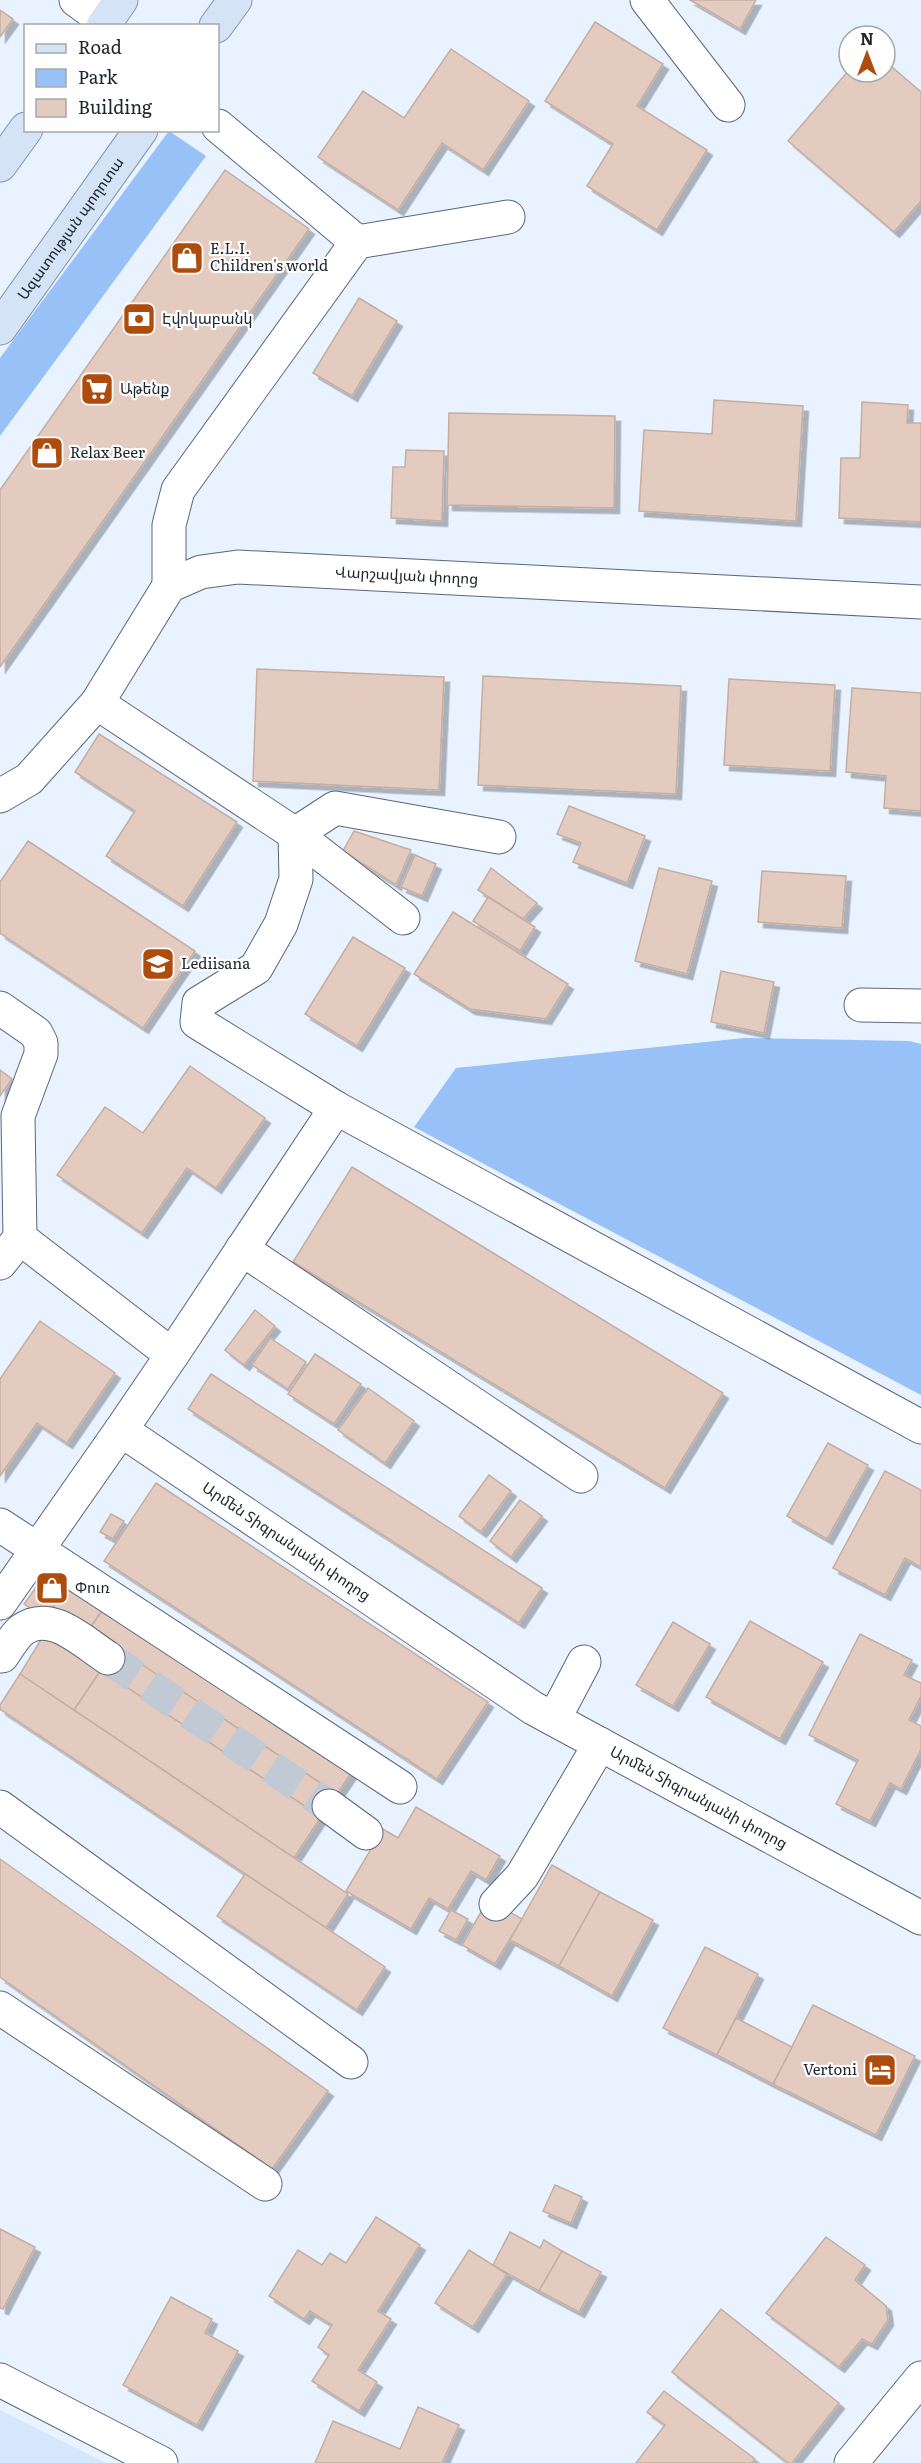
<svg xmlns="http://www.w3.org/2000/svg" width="921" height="2463" font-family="Literata,'Noto Sans Armenian',serif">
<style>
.built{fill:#d6e6fc}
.green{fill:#98c1f7}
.building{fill:#e4cbbf;stroke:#c6ada2;stroke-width:1.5;filter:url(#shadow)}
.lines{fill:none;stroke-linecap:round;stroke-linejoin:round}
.minor-tunnel{stroke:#c1c9d5;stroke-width:33;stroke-dasharray:33 16;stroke-linecap:butt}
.minor-casing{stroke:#5a6779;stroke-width:35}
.major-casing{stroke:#8394ac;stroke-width:35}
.minor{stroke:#fff;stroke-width:33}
.major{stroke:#d5e3f6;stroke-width:33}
.labels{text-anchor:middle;stroke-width:4.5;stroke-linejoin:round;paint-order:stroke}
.street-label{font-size:15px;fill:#20262d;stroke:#fefefe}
.poi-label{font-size:15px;fill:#20262d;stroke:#fefefe;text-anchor:start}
</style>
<defs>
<filter id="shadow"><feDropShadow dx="5.5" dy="5.5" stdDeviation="0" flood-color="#0004"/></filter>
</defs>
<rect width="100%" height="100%" fill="#e9f2ff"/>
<!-- built -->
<polygon class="built" points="0,2410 106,2463 0,2463"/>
<!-- green -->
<g class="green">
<polygon points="169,131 206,156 0,436 0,358"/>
<polygon points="744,1038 909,1041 921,1044 921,1395 414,1127 456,1068"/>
</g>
<!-- building -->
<g class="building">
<polygon points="690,0 756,0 740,29"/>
<polygon points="0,10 13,19 0,37"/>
<polygon points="595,22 663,64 637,106 707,150 657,230 587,186 613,144 545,101"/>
<polygon points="451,49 529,101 483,170 442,143 398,210 318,157 363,91 404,118"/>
<polygon points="885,61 921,92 921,201 894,232 788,141 849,70 885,72"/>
<polygon points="225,170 309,229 0,667 0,490"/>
<polygon points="359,298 397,321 352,396 313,373"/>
<polygon points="714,400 803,406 796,521 639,511 644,430 712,434"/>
<polygon points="862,402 908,405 907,423 921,423 921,522 839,518 841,458 860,458"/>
<polygon points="449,413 615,416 614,508 447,505"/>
<polygon points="406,450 444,451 442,521 391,518 393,467 405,467"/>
<polygon points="257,669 444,677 439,790 253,781"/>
<polygon points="483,676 681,686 676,794 478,785"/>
<polygon points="729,679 835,685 830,771 724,765"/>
<polygon points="852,688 921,693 921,811 884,808 886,776 846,772"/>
<polygon points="99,734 237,822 183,906 106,856 135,811 75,772"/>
<polygon points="569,806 645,836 627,883 573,862 581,843 557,834"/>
<polygon points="354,831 411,850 396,885 343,851"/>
<polygon points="28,841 195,951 143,1028 0,933 0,882"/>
<polygon points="415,855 436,864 422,896 401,887"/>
<polygon points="491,868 537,903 523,919 478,890"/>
<polygon points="659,868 712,881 687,974 635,961"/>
<polygon points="762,871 846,876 842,928 758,922"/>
<polygon points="488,897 535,927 520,951 473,921"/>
<polygon points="453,912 568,984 546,1019 470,1009 414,974"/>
<polygon points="353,937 405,968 357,1046 305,1014"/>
<polygon points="721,971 774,982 764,1033 711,1022"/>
<polygon points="190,1066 265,1118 216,1188 187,1168 142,1233 57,1175 105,1107 143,1133"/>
<polygon points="0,1070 12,1079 0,1096"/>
<polygon points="352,1167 723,1393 665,1488 293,1262"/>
<polygon points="255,1310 275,1326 244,1365 225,1350"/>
<polygon points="40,1321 115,1373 67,1443 37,1423 0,1476 0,1379"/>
<polygon points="270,1338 306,1362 288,1389 252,1365"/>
<polygon points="315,1354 361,1384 334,1424 288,1394"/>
<polygon points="211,1374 542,1588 519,1623 188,1409"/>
<polygon points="368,1388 414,1421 385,1463 338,1430"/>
<polygon points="828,1443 868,1465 827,1539 787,1516"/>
<polygon points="885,1471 921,1490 921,1567 905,1558 885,1595 833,1568"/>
<polygon points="489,1475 511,1491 481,1532 459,1516"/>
<polygon points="156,1483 488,1702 437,1779 104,1561"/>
<polygon points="520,1500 542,1516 511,1557 490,1541"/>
<polygon points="111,1514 124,1521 113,1539 100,1532"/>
<polygon points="52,1565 107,1603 89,1630 53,1606 45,1618 24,1604"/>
<polygon points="107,1603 355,1767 337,1794 89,1630"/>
<polygon points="750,1621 823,1662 780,1739 706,1697"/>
<polygon points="673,1622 710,1644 673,1706 636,1685"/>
<polygon points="45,1633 101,1670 74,1710 20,1674"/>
<polygon points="860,1634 912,1660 904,1675 921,1683 921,1696 909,1720 921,1726 921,1749 901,1789 890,1783 870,1821 836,1804 858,1760 809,1735"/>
<polygon points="114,1646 337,1794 321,1817 101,1670"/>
<polygon points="101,1670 321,1817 294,1858 74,1710"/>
<polygon points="20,1674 348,1894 326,1928 0,1709 0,1705"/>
<polygon points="416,1807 500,1856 486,1880 471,1871 448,1909 429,1898 411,1929 346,1891 383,1829 398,1838"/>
<polygon points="0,1859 328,2091 272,2169 0,1977"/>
<polygon points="552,1865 600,1892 559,1966 510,1940"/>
<polygon points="245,1874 385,1967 357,2010 217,1916"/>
<polygon points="600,1892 653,1920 612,1996 559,1966"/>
<polygon points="488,1900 522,1919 495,1964 462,1945"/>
<polygon points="451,1910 468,1919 456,1940 439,1931"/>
<polygon points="705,1947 758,1974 717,2055 663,2028"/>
<polygon points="813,2005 915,2056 876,2135 773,2084"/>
<polygon points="736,2018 792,2047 773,2084 717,2055"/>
<polygon points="555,2185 582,2197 571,2223 543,2211"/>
<polygon points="376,2217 420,2245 378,2311 391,2319 358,2370 377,2382 359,2411 312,2381 329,2355 318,2347 332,2325 310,2311 304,2319 269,2296 298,2250 322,2265 330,2253 346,2263"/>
<polygon points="0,2229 35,2247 3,2309 0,2308"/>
<polygon points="510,2232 540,2248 544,2240 562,2251 539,2291 493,2265"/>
<polygon points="826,2237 865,2265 855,2280 886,2306 888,2320 872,2344 862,2339 839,2367 766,2313"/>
<polygon points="469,2250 507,2274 473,2327 435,2303"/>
<polygon points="562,2251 601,2272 579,2312 539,2291"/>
<polygon points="171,2297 212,2319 205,2333 238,2351 197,2425 123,2385"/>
<polygon points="721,2309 839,2403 792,2463 788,2463 672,2372"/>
<polygon points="664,2391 755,2459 752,2463 636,2463 665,2425 647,2412"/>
<polygon points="418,2407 459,2425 442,2463 315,2463 333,2421 400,2449"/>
</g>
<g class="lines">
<!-- minor-tunnel -->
<polyline class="minor-tunnel" points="108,1658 329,1806"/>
<defs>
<g id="minor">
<polyline points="76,0 106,22"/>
<polyline points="647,0 728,105"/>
<polyline points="218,126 357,242"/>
<polyline points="169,586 169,525 178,490 357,242 508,217"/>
<polyline points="97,703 295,834 335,808 499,837"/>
<path id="s1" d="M 0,796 L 29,779 L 97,703 L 169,586 L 201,572 L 238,567 L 921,602"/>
<polyline points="295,834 296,879 281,924 256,968 199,1003 197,1022 336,1108"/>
<polyline points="295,834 403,918"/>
<polyline points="861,1005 921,1006"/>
<path id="s2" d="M 0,1008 L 36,1033 L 41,1043 L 41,1054 L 18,1116 L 20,1238 L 172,1355 L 121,1430 L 533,1708 L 921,1918"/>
<polyline points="242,1249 581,1476"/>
<polyline points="0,1263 20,1238"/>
<polyline points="172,1355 336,1108 921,1427"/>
<polyline points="0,1525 400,1787"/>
<polyline points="0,1603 121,1430"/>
<path d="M 0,1655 L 2,1656 C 8,1648 14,1636 22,1630 C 51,1609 83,1642 108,1658"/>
<polyline points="554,1719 584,1662"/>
<polyline points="329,1806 366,1833"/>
<polyline points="0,1807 351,2062"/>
<polyline points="496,1904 522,1876 600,1744"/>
<polyline points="0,2008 265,2184"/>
<polyline points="0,2380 161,2463"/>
<polyline points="851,2463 921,2378"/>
</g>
<g id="major">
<polyline points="103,26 121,0"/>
<polyline points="216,26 235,0"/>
<polyline points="0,165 26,129"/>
<path id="s3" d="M 0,328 L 141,130"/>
</g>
</defs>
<!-- minor casing -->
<use href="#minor" class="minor-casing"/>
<!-- major casing -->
<use href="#major" class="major-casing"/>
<!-- minor -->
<use href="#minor" class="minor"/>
<!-- major -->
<use href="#major" class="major"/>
</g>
<!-- icons -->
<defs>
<symbol id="shop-square" viewBox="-11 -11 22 22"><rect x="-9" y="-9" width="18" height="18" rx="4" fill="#ae4c0d" stroke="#fefefe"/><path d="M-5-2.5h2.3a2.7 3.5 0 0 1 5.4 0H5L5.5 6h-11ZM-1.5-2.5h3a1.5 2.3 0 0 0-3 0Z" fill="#fff"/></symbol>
<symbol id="bank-square" viewBox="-11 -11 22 22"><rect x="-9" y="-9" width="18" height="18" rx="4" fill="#ae4c0d" stroke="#fefefe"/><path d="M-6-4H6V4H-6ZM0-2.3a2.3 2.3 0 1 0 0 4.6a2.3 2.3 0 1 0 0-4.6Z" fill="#fff"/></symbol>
<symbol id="supermarket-square" viewBox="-11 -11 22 22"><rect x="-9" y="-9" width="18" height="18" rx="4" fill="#ae4c0d" stroke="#fefefe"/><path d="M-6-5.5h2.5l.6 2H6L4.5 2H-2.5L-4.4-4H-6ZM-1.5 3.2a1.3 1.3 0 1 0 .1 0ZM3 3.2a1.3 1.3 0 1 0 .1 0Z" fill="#fff"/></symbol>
<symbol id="school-square" viewBox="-11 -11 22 22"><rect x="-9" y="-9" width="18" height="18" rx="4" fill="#ae4c0d" stroke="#fefefe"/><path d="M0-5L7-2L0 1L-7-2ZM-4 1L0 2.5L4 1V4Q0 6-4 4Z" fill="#fff"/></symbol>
<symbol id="hotel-square" viewBox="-11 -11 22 22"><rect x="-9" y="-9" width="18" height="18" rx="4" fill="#ae4c0d" stroke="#fefefe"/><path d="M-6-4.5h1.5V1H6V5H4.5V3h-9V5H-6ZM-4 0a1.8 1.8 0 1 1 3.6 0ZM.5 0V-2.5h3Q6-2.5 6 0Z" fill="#fff"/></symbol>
</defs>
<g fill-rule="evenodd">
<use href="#shop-square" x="168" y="239" width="38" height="38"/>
<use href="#bank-square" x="120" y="300" width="38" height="38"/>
<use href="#supermarket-square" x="78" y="370" width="38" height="38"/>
<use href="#shop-square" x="28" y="434" width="38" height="38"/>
<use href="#school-square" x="139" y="945" width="38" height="38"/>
<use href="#shop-square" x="33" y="1569" width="38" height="38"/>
<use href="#hotel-square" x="861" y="2051" width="38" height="38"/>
</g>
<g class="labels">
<!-- street labels -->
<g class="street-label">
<text dy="5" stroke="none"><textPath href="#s3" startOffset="122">Ազատության պողոտա</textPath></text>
<text dy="5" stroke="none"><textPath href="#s1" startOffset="514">Վարշավյան փողոց</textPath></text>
<text dy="5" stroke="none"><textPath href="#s2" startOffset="736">Արմեն Տիգրանյանի փողոց</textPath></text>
<text dy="5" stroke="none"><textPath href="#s2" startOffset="1222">Արմեն Տիգրանյանի փողոց</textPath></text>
</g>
<!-- poi labels -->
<g class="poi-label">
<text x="210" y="254">E.L.I.<tspan x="210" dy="17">Children's world</tspan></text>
<text x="162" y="324">Էվոկաբանկ</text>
<text x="120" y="394">Աթենք</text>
<text x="70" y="458">Relax Beer</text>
<text x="181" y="969">Lediisana</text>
<text x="75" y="1593">Փուռ</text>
<text x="857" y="2075" text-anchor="end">Vertoni</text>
</g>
</g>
<!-- legend -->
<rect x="24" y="24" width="195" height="108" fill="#fefefe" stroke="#a5a8aa" stroke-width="1.5"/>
<rect x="36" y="44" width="30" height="9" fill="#d5e3f6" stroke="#a5a8aa" stroke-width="1.5"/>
<text x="78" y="54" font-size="18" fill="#20262d">Road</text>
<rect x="36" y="69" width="30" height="18" fill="#98c1f7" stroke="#a5a8aa" stroke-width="1.5"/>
<text x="78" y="84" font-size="18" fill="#20262d">Park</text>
<rect x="36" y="99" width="30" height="18" fill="#e4cbbf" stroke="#a5a8aa" stroke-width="1.5"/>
<text x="78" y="114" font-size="18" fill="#20262d">Building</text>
<!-- north arrow -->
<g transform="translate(867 54)"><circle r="28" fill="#fefefe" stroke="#a5a8aa" stroke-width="1.5"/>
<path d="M0-4.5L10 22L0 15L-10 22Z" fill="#ae4c0d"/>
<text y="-9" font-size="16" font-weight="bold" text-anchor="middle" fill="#20262d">N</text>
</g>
</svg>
